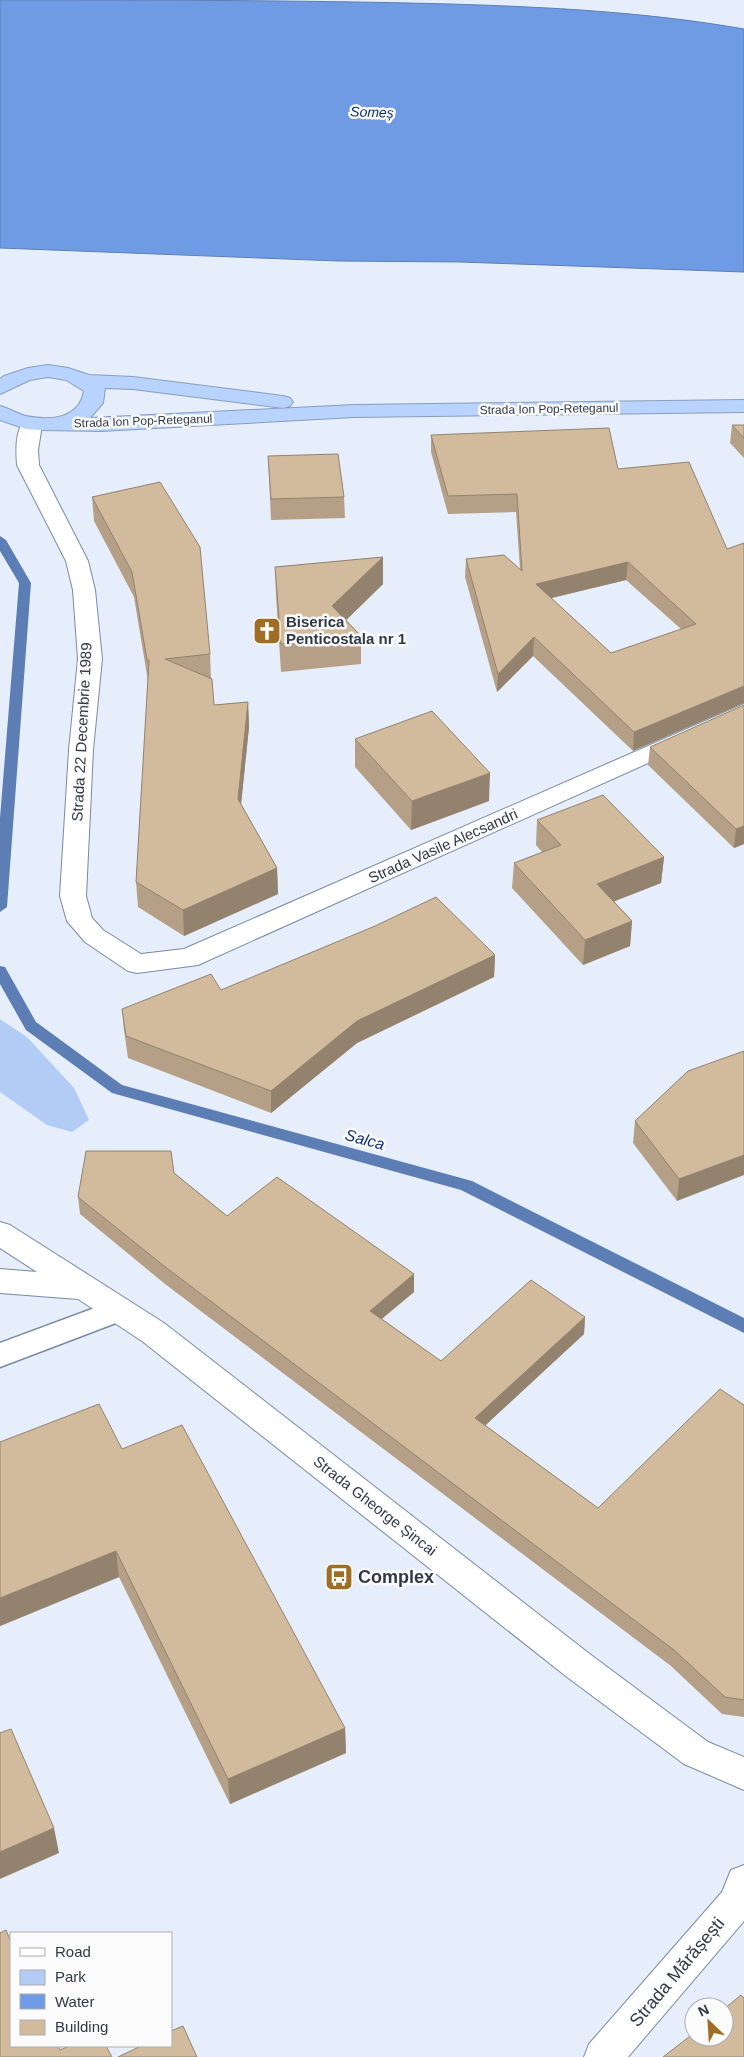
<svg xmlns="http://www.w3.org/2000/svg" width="744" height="2057" font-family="Helvetica,sans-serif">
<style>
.green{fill:#b3ccf5}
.water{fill:#6f9be5;stroke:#5d7eb5}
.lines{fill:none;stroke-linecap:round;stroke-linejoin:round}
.stream{fill:#5d7eb5;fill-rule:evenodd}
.lane-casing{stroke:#788aa6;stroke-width:3}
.street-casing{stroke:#788aa6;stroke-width:2}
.secondary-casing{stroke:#788aa6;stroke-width:2}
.highway-casing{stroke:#899dbd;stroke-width:2}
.lane{fill:#fff;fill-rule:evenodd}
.street{fill:#fff;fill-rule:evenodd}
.secondary{fill:#fff;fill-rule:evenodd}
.highway{fill:#b8d3fd;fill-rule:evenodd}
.wall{fill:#b5a087;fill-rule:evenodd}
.shaded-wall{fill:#93826e}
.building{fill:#d2ba9d;stroke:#93826e;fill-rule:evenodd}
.labels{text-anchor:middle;stroke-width:5;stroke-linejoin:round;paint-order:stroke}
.far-street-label{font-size:12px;fill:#323946;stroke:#fbfbfb}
.far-water-label{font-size:14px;font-style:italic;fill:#0a3272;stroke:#fbfbfb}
.poi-label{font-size:15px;font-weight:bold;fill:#323946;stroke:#fbfbfb;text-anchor:start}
.street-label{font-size:15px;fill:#323946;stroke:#fbfbfb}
.water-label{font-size:16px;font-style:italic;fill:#0a3272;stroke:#fbfbfb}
.near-poi-label{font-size:18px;font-weight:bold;fill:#323946;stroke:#fbfbfb;text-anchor:start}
.near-street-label{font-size:18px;fill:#323946;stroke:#fbfbfb}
</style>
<rect width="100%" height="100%" fill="#e6eefb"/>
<!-- green -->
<polygon class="green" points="0,1019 27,1037 74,1088 89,1120 72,1132 47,1125 0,1092"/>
<!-- water -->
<path class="water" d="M 0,0 C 150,0 300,0 450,4 C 548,7 647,12 744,29 L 744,272 L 460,262 L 338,261 L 0,248 Z"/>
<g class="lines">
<!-- stream -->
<g class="stream">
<polygon points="0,536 6,540 31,583 7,907 0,912 0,818 19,583 0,551"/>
<polygon points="0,966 5,967 36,1022 122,1085 472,1181 744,1318 744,1333 461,1190 112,1093 26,1030 0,984"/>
</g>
<defs>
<polygon id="lane" points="119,1299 129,1302 134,1310 129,1318 0,1367 0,1343"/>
<g id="street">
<path d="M 31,419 L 38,421 L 42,425 L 38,450 L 39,465 L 88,561 L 95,590 L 102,659 L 93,750 L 86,896 L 92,918 L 103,930 L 141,954 L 184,949 L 744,704 L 744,720 L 198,965 L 137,973 L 128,971 L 85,942 L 67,921 L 60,896 L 69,750 L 78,659 L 73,590 L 66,561 L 17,465 C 16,451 15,432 24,421 Z"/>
<polygon points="744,1865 744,1921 628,2057 584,2057 589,2044 722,1892 731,1870"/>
</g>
<polygon id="secondary" points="0,1222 10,1225 164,1323 591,1655 708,1742 744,1757 744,1790 684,1764 567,1677 142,1341 78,1299 0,1293 0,1269 37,1272 0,1248"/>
<path id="highway" d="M 48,365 L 68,368 L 89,375 L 133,377 L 283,396 L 290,398 L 293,402 L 290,406 L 283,408 L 133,389 L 105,388 L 103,403 L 90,418 L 354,405 L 744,400 L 744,412 L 354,417 L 101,431 L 42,430 L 26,429 L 0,420 L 0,406 C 9,408 17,414 26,416 C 51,421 79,419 84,391 L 66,380 L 48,377 L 30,380 L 0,394 L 0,379 L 4,376 L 28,368 Z"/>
</defs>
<!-- lane casing -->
<use href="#lane" class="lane-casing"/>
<!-- street casing -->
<use href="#street" class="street-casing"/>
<!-- secondary casing -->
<use href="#secondary" class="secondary-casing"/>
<!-- highway casing -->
<use href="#highway" class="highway-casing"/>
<!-- lane -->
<use href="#lane" class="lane"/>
<!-- street -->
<use href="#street" class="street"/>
<!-- secondary -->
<use href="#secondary" class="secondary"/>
<!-- highway -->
<use href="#highway" class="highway"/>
</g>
<!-- wall -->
<g class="wall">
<polygon points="732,425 744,425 744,458 730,443"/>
<path d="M 431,435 L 618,469 L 727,549 L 744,543 L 633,751 L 533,656 L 497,692 L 465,577 L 466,559 L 520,569 L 516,512 L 448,514 L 431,452 ZM 626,580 L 681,629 L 611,653 L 551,598 Z"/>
<polygon points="268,456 344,497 345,518 271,520"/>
<polygon points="92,497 210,654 211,678 214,705 248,702 249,727 241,804 277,868 278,894 184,936 138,907 136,882 148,681 134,597 94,521"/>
<polygon points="383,557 383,584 346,620 361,636 361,664 281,672 276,595 275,567"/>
<polygon points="744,705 744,844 734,848 648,765 650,747"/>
<polygon points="355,739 489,801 411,830 355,767"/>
<polygon points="537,820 664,857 661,883 614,901 632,921 630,946 583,965 512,888 514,863 542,852 536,845"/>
<polygon points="495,955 494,977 357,1043 271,1113 128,1058 124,1030 122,1009 221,990"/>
<polygon points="744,1051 677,1201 633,1143 635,1121"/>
<polygon points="174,1173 227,1216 414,1274 414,1292 382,1319 441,1361 585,1317 584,1334 485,1425 598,1508 744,1405 744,1717 722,1714 671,1666 165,1284 80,1214 78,1197"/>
<polygon points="122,1449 345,1728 346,1753 230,1804 119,1577 0,1626"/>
</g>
<!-- shaded-wall -->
<g class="shaded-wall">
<polygon points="383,557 383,584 332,634 332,606"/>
<polygon points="628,562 626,580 535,602 536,584"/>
<polygon points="534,637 533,656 497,692 498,674"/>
<polygon points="744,686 744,703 633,751 634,732"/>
<polygon points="248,702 249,727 239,824 238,799"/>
<polygon points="490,773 489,801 411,830 412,801"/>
<polygon points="744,826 744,844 734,848 736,829"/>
<polygon points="664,857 661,883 595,909 597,884"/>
<polygon points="277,868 278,894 184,936 183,910"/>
<polygon points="632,921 630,946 583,965 585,940"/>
<polygon points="495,955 494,977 357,1043 271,1113 271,1091 357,1021"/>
<polygon points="744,1155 744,1175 677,1201 679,1179"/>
<polygon points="414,1274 414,1292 370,1328 370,1311"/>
<polygon points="585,1317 584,1334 474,1436 475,1418"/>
<polygon points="116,1551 119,1577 0,1626 0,1598"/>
<polygon points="345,1728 346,1753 230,1804 228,1779"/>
<polygon points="54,1828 59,1853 0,1879 0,1852"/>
</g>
<!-- building -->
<g class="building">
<polygon points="732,425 744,425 744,438"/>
<path d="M 609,428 L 618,469 L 689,462 L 727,549 L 744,543 L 744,686 L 634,732 L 534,637 L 498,674 L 466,559 L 504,555 L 522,571 L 517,494 L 448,496 L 431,435 ZM 628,562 L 696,624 L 611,653 L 536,584 Z"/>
<polygon points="338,454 344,497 271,499 268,456"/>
<polygon points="160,482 200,547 210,654 165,659 212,679 214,705 248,702 238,799 277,868 183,910 136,882 149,660 147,660 132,572 92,497"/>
<polygon points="383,557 332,606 361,636 281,644 275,567"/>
<polygon points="744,705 744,826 736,829 650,747"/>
<polygon points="432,711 490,773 412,801 355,739"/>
<polygon points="603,795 664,857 597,884 632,921 585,940 514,863 561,845 537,820"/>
<polygon points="436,897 495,955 357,1021 271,1091 126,1036 122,1009 211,974 221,990 375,926"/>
<polygon points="744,1051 744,1155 679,1179 635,1121 688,1071"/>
<polygon points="86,1151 171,1151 174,1173 227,1216 277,1177 414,1274 370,1311 441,1361 531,1280 585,1317 475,1418 598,1508 720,1389 744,1405 744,1700 725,1697 674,1650 164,1266 78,1197"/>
<polygon points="99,1404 122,1449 182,1425 345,1728 228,1779 116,1551 0,1598 0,1442"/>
<polygon points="11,1729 54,1828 0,1852 0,1733"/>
<polygon points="6,1930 11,1942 11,2046 58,2046 60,2050 69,2046 106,2046 112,2057 0,2057 0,1933"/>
<polygon points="741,1995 744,1998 744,2057 663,2057 694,2033 694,2037 724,2037 724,2009"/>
<polygon points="183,2026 197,2057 118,2057 141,2046 171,2046 171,2031"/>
</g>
<!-- icons -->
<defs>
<symbol id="church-square" viewBox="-11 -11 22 22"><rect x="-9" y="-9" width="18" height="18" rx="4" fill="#9f6d23" stroke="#fbfbfb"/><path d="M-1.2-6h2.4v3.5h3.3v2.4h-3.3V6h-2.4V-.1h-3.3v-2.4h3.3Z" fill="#fff"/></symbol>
<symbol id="bus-square" viewBox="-11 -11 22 22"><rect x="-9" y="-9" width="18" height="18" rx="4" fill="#9f6d23" stroke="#fbfbfb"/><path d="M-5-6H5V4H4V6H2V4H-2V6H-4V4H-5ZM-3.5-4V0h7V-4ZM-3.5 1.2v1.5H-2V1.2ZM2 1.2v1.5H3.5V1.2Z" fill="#fff"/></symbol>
</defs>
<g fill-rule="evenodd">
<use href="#church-square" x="251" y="615" width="32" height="32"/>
<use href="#bus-square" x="323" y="1561" width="32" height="32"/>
</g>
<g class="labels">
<!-- far-street labels -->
<g class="far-street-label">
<text transform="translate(549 409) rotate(-1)" y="4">Strada Ion Pop-Reteganul</text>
<text transform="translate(143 421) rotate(-2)" y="4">Strada Ion Pop-Reteganul</text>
</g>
<!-- far-water labels -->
<g class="far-water-label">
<text transform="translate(372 112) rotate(2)" y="5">Someș</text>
</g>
<!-- poi labels -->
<g class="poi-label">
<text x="286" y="627">Biserica<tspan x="286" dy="17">Penticostala nr 1</tspan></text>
</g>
<!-- street labels -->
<g class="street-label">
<text transform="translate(82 732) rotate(-87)" y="5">Strada 22 Decembrie 1989</text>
<text transform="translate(443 846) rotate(-24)" y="5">Strada Vasile Alecsandri</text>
<text transform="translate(375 1506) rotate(38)" y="5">Strada Gheorge Șincai</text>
</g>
<!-- water labels -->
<g class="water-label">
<text transform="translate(365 1139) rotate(15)" y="6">Salca</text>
</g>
<!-- near-poi labels -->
<g class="near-poi-label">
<text x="358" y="1583">Complex</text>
</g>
<!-- near-street labels -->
<g class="near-street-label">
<text transform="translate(677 1972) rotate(-50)" y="6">Strada Mărășești</text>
</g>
</g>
<!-- legend -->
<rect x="10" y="1932" width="162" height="115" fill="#fbfbfb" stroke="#abadb3"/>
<rect x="20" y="1948" width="25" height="8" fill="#ffffff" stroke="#abadb3"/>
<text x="55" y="1957" font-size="15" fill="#323946">Road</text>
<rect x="20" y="1970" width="25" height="15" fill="#b3ccf5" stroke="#abadb3"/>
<text x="55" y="1982" font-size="15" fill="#323946">Park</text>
<rect x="20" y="1994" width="25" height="15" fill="#6f9be5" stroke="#abadb3"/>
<text x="55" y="2007" font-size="15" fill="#323946">Water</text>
<rect x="20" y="2020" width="25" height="15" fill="#d2ba9d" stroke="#abadb3"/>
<text x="55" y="2032" font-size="15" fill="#323946">Building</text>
<!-- north arrow -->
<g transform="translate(709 2022) rotate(335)"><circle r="24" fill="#fbfbfb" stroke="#abadb3"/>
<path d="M0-4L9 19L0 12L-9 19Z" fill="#9f6d23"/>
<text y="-8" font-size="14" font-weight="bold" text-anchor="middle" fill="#323946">N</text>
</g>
</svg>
